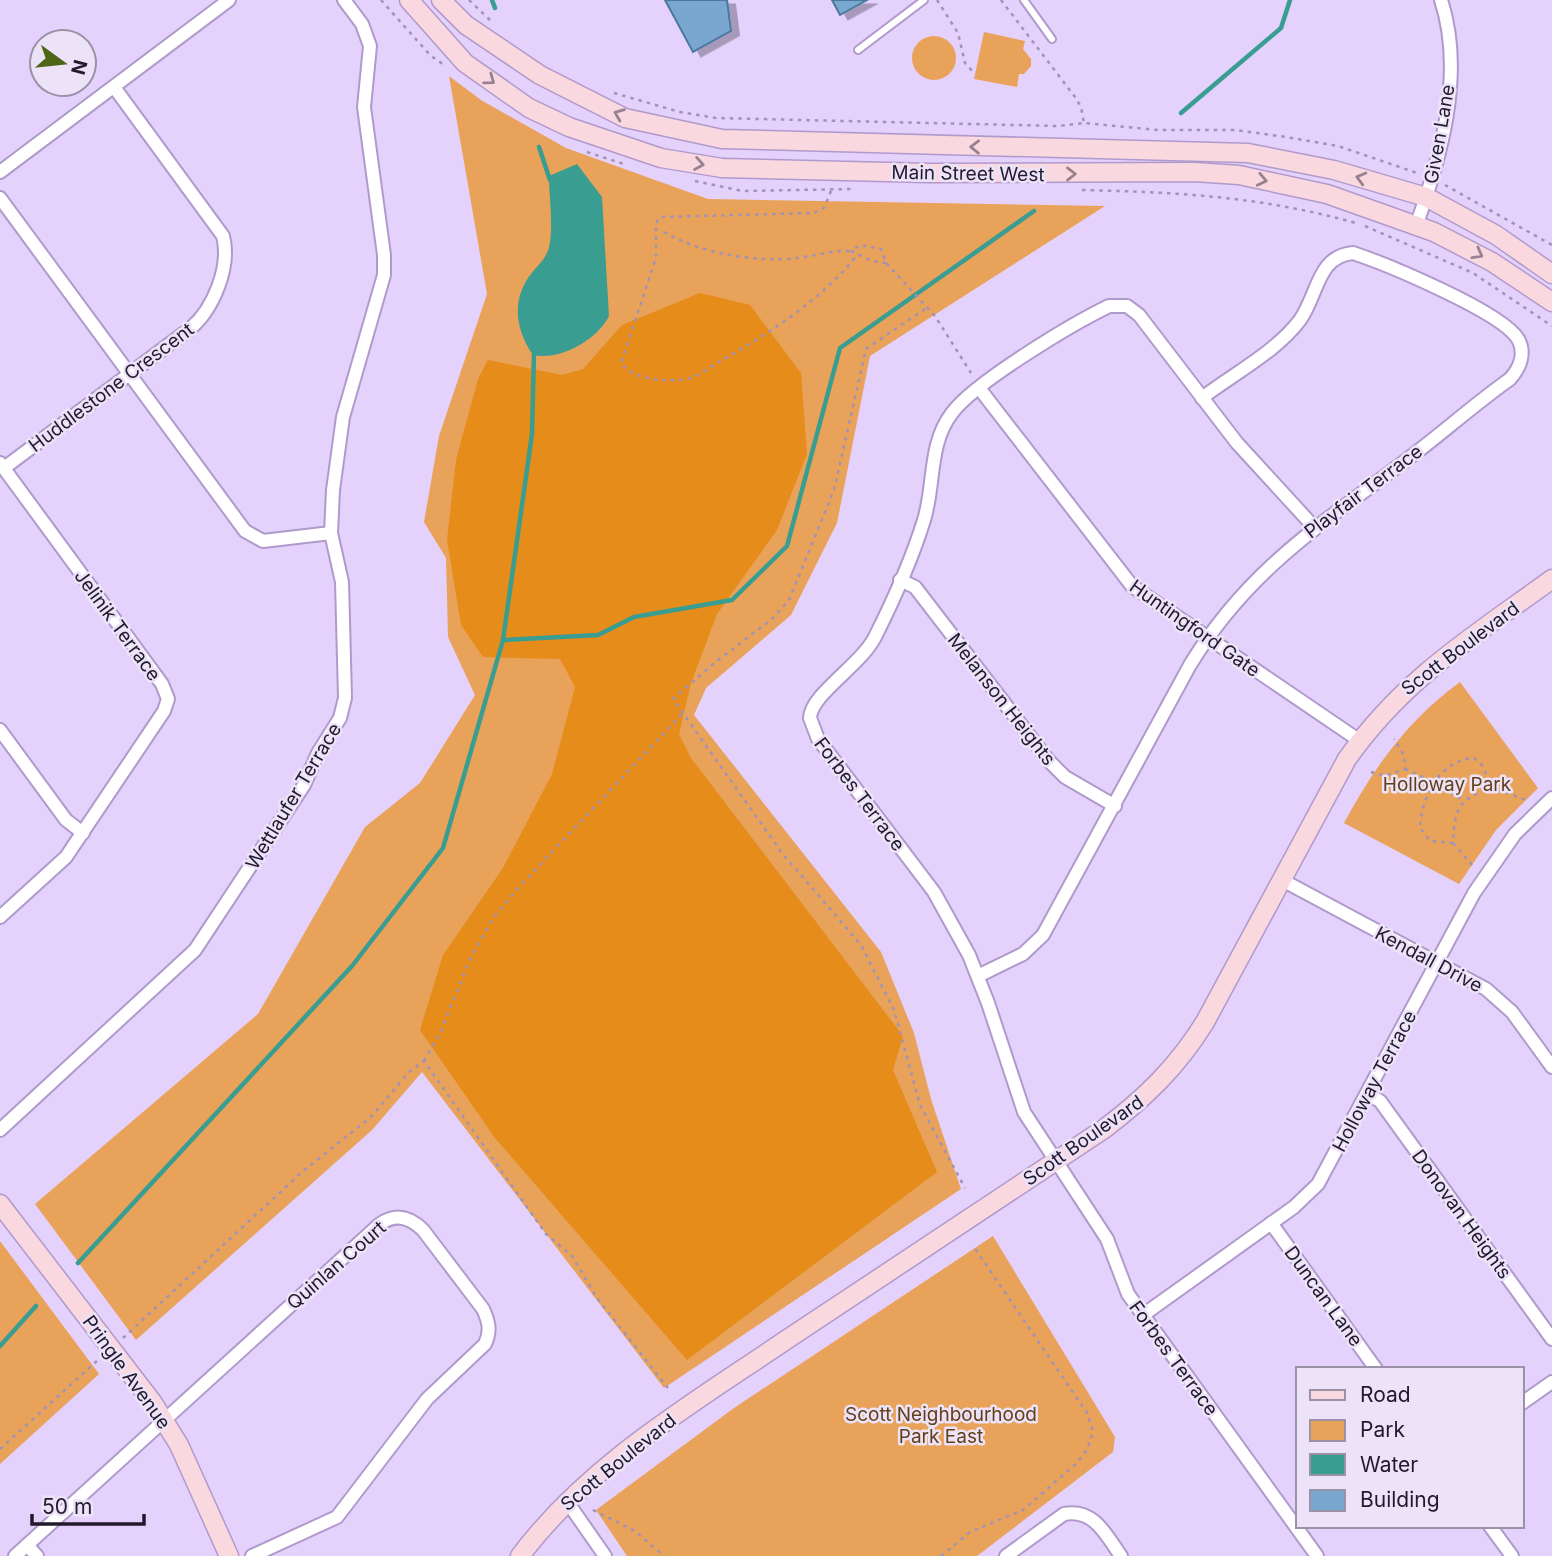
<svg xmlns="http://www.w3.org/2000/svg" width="1552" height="1556" font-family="Inter,sans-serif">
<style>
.green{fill:#e9a259}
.forest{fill:#e58c1a}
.water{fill:#399d92}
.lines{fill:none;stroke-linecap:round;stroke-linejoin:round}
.stream{stroke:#399d92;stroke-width:4.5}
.building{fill:#79a7cf;stroke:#4c799e;stroke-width:2;filter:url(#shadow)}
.lane-casing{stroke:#b09acc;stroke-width:10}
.street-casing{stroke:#b09acc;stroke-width:16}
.secondary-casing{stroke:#b09acc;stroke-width:21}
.path{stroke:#a293b6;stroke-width:2.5;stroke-dasharray:3.5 5;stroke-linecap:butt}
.lane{stroke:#fff;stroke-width:6}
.street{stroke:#fff;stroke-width:12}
.secondary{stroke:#f9d8e0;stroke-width:18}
.oneway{stroke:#98828f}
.labels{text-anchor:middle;stroke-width:5;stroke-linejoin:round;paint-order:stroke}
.street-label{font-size:19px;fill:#22192d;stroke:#ece3f9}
.park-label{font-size:19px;fill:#633e17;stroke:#ece3f9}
</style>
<defs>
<filter id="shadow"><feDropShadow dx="8" dy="4.5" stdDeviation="0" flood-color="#0004"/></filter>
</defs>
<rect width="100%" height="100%" fill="#e4d1fc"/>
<!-- green -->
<g class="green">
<polygon points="984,32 1025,41 1023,49 1031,59 1031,66 1024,74 1019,74 1017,87 974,79"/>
<circle cx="934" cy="58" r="22"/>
<polygon points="449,76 481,100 566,148 708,199 1105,206 870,356 837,523 791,615 706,688 694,715 881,952 914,1033 931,1099 961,1189 664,1388 422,1072 372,1130 136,1340 35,1204 258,1014 365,827 420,783 475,695 448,637 446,558 424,522 439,436 487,294"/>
<path d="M 1460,682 L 1538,788 L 1496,830 L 1459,884 L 1344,823 C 1375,766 1407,721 1460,682 Z"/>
<polygon points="993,1236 1115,1437 1113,1452 977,1556 627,1556 596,1510 734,1408"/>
<polygon points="0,1241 99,1374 0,1464"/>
</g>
<!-- forest -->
<polygon class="forest" points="700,293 750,305 801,373 807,454 777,530 717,614 691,683 679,734 691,758 903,1036 893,1070 937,1172 687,1360 495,1138 420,1030 443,955 503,868 552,774 575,687 560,659 483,657 461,625 447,540 456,460 478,379 488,360 562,375 583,369 622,325"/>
<!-- water -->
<path class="water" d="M 577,164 L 602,197 L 609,316 C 597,340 560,361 533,355 C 517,332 511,304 528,278 C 537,265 548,259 550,242 C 553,221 549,197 549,176 Z"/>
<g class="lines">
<!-- stream -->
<g class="stream">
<polyline points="492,0 495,8"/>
<polyline points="1181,113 1281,28 1290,0"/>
<polyline points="539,147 550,180"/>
<polyline points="503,640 598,635 634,617 732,600 787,546 840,348 1034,211"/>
<polyline points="78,1263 352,966 443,848 503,640 532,434 534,352"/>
<polyline points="0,1346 36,1306"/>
</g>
</g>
<!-- building -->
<g class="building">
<polygon points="665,0 727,0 731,31 693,52"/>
<polygon points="832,0 867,0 840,15"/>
</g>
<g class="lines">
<defs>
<g id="lane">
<polyline points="1024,0 1052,39"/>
<polyline points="858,50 924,0"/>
</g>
<g id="street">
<polyline points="0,172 229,0"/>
<polyline points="0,198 245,531 263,541 331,533"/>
<path d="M 1416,226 C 1441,157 1465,73 1441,0"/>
<polyline points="979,388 1132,586 1360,741"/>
<polyline points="0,463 162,684 168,699 164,711 66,857 0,917"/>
<path d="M 4,468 L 191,328 C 213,309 231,267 223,236 L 114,87"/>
<path d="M 1314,527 L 1237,443 L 1139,315 L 1127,306 L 1109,306 C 1072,324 975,382 952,413 C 928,444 935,485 924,520 C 912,559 893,601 875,637 C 860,666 811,694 810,718 L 818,739 L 934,892 L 969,955 L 988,1003 L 1024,1112 L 1107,1239 L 1128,1294 L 1317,1556"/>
<polyline points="900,580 915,587 1048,760 1065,777 1115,806"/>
<polyline points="0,730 66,820 83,833"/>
<polyline points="1282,880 1486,989 1512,1012 1552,1067"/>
<path d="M 978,976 L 1023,954 L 1043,935 L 1190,665 C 1250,567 1325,522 1413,455 C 1446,430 1476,403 1510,379 C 1520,368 1526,353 1518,339 C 1502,312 1386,264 1353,253 C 1317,256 1318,295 1300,320 C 1276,352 1233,374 1202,398"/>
<polyline points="1367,1094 1380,1101 1552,1339"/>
<polyline points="0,1130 195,950 304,785 318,753 340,718 345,698 342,582 331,533 333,490 343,417 384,275 384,255 364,107 370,46 362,24 344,0"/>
<polyline points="1271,1223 1376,1369"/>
<polyline points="1143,1315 1294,1207 1318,1184 1474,893 1515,834 1552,798"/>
<polyline points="1522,1403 1552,1382"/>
<polyline points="566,1500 605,1556"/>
<polyline points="1490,1526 1512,1556"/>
<polyline points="27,1545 37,1556"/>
<path d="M 15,1556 L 380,1224 C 396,1213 410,1217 423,1230 L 483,1309 C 489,1322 491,1331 485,1344 L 427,1399 L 337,1517 L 252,1556"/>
<path d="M 1006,1556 L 1064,1514 C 1094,1508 1106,1535 1121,1556"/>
</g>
<g id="secondary">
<polyline points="409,0 465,63 529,108 569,127 661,158 722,168 929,173 1194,172 1239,175 1327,194 1434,232 1492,262 1552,302"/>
<polyline points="441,0 466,25 540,75 625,118 722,139 1248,153 1334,170 1426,197 1496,235 1552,274"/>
<polyline points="0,1204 153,1403 179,1445 229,1556"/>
<path d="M 520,1556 C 589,1464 692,1404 786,1340 C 892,1270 998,1200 1104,1129 C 1145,1098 1178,1066 1205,1022 L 1347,759 C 1404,678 1474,636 1552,579"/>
</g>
</defs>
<!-- lane casing -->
<use href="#lane" class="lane-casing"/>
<!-- street casing -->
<use href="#street" class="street-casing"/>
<!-- secondary casing -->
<use href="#secondary" class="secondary-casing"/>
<!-- path -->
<g class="path">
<polyline points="381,0 430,55 444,65"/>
<polyline points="469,0 491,21"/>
<polyline points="937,0 958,33 965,63 975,74"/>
<polyline points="1001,0 1075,97 1081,107 1084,123"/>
<polyline points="614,93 680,112 716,118 1058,126 1084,123 1158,130 1235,130 1286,137 1338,146 1420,174"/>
<polyline points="587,152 627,165"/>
<polyline points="695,181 742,191 851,189"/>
<polyline points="1445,185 1552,245"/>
<path d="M 1082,190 C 1178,192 1266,197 1359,224"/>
<path d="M 831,191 L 824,208 L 814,213 L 660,217 L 656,223 L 656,258 L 621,363 C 634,381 670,383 690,378 C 700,375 710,367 719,362 C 768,334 823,299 858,254"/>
<polyline points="1365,226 1473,273 1552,326"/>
<path d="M 664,232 C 700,253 755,263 797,258 C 815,256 833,250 851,251"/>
<polyline points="886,263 872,261 851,251 860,245 881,249 886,263 935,316 971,373"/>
<polyline points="925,309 866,349 834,490 789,600 772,619 713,664 673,699 782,853 861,945 894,1010 920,1105 965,1188"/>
<polyline points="1405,769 1434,782 1463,800"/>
<polyline points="1371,772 1385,776 1405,769 1404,755 1394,739"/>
<path d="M 1453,843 L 1430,841 L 1420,828 C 1421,797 1440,760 1474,758 L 1482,765 L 1492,787"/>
<path d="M 1472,865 L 1453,843 C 1455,806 1458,801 1492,787 L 1526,800"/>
<polyline points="424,1061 441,1031 471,957 494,917 520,886 682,714"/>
<polyline points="123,1338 302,1172 371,1117 409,1072 424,1061 546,1234 572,1256 597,1298 668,1388"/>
<polyline points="0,1449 99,1359"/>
<polyline points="593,1510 635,1531 664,1556"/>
<polyline points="941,1556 970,1532 1023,1510 1076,1464 1087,1450 1093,1432 1087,1413 974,1247"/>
</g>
<!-- lane -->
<use href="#lane" class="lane"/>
<!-- street -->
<use href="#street" class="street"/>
<!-- secondary -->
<use href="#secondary" class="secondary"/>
</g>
<!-- one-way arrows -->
<defs><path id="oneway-chevron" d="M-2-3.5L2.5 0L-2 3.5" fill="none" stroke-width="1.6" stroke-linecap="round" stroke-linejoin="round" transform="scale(1.75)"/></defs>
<g class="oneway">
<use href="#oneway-chevron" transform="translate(490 80) rotate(36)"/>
<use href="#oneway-chevron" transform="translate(619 114) rotate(-158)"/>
<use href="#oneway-chevron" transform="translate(975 147) rotate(-179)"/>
<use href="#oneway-chevron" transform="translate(699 164) rotate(10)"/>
<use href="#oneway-chevron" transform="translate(1071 174)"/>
<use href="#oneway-chevron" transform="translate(1361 178) rotate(-165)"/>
<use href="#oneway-chevron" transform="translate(1262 180) rotate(12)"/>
<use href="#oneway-chevron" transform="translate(1478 254) rotate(29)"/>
</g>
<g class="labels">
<!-- street labels -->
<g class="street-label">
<text transform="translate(1439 134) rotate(-80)" y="7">Given Lane</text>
<text transform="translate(968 173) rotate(1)" y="7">Main Street West</text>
<text transform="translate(111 387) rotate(-37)" y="7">Huddlestone Crescent</text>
<text transform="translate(1363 491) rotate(-37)" y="7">Playfair Terrace</text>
<text transform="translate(118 625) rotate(54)" y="7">Jelinik Terrace</text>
<text transform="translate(1195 628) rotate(35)" y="7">Huntingford Gate</text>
<text transform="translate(1460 648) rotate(-37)" y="7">Scott Boulevard</text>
<text transform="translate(1002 699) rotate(52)" y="7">Melanson Heights</text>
<text transform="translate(860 794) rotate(53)" y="7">Forbes Terrace</text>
<text transform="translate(293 796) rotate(-59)" y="7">Wettlaufer Terrace</text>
<text transform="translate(1429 959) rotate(28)" y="7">Kendall Drive</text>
<text transform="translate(1374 1081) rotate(-62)" y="7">Holloway Terrace</text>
<text transform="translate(1083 1140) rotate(-35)" y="7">Scott Boulevard</text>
<text transform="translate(1462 1214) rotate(54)" y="7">Donovan Heights</text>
<text transform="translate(336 1265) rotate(-41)" y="7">Quinlan Court</text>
<text transform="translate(1324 1296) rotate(54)" y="7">Duncan Lane</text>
<text transform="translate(1174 1358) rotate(54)" y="7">Forbes Terrace</text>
<text transform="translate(127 1372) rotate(54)" y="7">Pringle Avenue</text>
<text transform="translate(618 1462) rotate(-39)" y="7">Scott Boulevard</text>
</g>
<!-- park labels -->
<g class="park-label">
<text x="1447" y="791">Holloway Park</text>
<text x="941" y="1421">Scott Neighbourhood<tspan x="941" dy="22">Park East</tspan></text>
</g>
</g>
<!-- legend -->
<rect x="1296" y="1367" width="228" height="161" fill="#ece3f9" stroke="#9b92a7" stroke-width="2"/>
<rect x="1310" y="1390" width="35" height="10" fill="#f9d8e0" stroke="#9b92a7" stroke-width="2"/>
<text x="1360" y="1402" font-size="21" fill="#22192d">Road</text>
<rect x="1310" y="1420" width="35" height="21" fill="#e9a259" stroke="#9b92a7" stroke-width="2"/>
<text x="1360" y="1437" font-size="21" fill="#22192d">Park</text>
<rect x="1310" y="1454" width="35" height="21" fill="#399d92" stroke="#9b92a7" stroke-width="2"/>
<text x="1360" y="1472" font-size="21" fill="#22192d">Water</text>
<rect x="1310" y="1490" width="35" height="21" fill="#79a7cf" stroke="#9b92a7" stroke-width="2"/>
<text x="1360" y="1507" font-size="21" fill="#22192d">Building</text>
<!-- north arrow -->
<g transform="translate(63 63) rotate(105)"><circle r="33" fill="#ece3f9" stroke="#9b92a7" stroke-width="2"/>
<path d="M0-5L12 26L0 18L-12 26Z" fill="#4e6615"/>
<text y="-10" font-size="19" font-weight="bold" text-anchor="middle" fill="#22192d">N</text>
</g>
<!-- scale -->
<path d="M32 1514v10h112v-10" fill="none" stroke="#22192d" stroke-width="3.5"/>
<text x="42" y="1514" font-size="21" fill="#22192d" stroke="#ece3f9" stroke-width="5" paint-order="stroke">50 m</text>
</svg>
